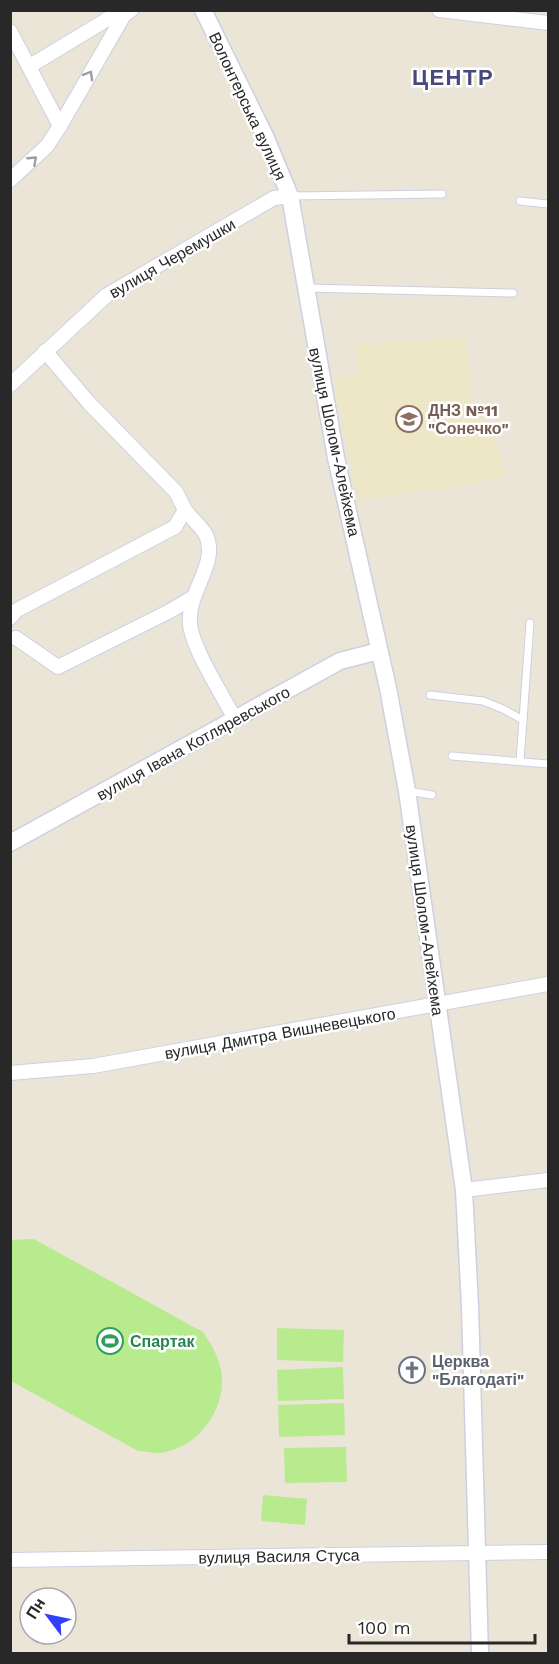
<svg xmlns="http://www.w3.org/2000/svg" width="559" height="1664" font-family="'Work Sans',sans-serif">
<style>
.education{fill:#ede6c7}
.pitch{fill:#b8eb8e}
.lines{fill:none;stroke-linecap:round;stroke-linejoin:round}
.service-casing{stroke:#cecfe1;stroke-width:9}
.minor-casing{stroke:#cecfe1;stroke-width:16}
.tertiary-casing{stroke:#cecfe1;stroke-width:19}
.service{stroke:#fff;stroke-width:7}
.minor{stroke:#fff;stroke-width:14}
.tertiary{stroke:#fff;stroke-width:16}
.oneway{stroke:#9e9e9e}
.labels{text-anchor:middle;stroke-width:5;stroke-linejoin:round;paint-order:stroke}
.street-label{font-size:16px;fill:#282828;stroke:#fff}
.education-label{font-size:16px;font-weight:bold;fill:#785e54;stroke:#fff;text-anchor:start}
.leisure-label{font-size:16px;font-weight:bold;fill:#27864d;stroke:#fff;text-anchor:start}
.worship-label{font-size:16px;font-weight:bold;fill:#5b616d;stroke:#fff;text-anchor:start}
.district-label{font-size:22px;font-weight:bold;letter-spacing:1.5px;fill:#474a79;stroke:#fff}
</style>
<rect width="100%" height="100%" fill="#ebe5d8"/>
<!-- education -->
<polygon class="education" points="442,338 466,339 476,419 486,419 508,475 460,488 424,491 358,501 333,377 359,372 355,344"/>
<!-- pitch -->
<g class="pitch">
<path d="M 34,1239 L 203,1332 C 211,1344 218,1355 221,1370 C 228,1407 199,1448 161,1453 C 154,1454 145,1451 138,1451 L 11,1381 L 11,1240 Z"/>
<polygon points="277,1328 344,1330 343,1362 277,1360"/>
<polygon points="343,1367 344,1399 278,1401 277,1370"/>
<polygon points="344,1403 345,1435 279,1437 278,1405"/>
<polygon points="346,1447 347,1482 285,1483 284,1448"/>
<polygon points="263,1495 307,1499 305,1525 261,1521"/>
</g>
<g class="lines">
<defs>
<g id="service">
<polyline points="290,196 442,194"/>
<polyline points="520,201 548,204"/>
<polyline points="307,288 513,293"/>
<polyline points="430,695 483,701 503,709 523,720"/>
<polyline points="452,756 548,764"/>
<polyline points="520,761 530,623"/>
<polyline points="408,791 432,795"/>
</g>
<g id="minor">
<polyline points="439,10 548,23"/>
<polyline points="10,31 60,126 47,146 10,180"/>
<polyline points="30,66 111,17 124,15"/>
<polyline points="60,126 124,15 131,10"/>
<polyline points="10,385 107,295 274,198 290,196"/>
<path d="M 185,510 C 191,518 201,526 206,535 C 219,564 187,591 190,624 C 192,648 223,696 235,719"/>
<polyline points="10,618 17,610 175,527 185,510 176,492 89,403 45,351"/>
<polyline points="16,638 58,667 170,611 192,598"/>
<polyline points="10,1073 93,1066 548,984"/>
<polyline points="464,1190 548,1180"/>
<polyline points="10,1560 548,1552"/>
</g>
<g id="tertiary">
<polyline points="203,10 265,136 290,196 336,458 388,688 407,791 464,1190 470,1306 480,1654"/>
<polyline points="10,843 340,661 379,651"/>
</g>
</defs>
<!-- service casing -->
<use href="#service" class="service-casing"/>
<!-- minor casing -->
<use href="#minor" class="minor-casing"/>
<!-- tertiary casing -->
<use href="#tertiary" class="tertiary-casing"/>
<!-- service -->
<use href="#service" class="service"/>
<!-- minor -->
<use href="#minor" class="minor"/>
<!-- tertiary -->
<use href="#tertiary" class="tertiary"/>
</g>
<!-- one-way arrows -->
<defs><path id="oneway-chevron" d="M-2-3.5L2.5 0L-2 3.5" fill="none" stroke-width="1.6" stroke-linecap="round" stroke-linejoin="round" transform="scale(1.5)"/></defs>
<g class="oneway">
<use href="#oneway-chevron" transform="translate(89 75) rotate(-60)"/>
<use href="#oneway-chevron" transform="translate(33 160) rotate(-43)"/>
</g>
<!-- icons -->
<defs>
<symbol id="school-ring" viewBox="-11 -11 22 22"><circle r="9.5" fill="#fff" stroke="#8d6e63" stroke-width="1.5"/><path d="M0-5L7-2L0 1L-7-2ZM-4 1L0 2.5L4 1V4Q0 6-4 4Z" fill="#8d6e63"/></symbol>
<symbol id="stadium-ring" viewBox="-11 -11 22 22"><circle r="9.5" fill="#fff" stroke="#2e9e5b" stroke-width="1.5"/><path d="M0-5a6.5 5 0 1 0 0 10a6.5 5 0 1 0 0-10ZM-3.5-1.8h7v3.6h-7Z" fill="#2e9e5b"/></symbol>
<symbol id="church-ring" viewBox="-11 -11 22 22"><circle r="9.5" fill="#fff" stroke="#6b7280" stroke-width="1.5"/><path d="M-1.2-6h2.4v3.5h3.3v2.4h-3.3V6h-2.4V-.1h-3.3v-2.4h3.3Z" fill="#6b7280"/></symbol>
</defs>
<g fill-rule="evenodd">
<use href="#school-ring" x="394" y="404" width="30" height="30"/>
<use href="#stadium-ring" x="95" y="1326" width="30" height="30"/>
<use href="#church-ring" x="397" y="1355" width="30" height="30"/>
</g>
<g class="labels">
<!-- street labels -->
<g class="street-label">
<text transform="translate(248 106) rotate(65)" y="6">Волонтерська вулиця</text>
<text transform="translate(172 258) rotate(-30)" y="6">вулиця Черемушки</text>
<text transform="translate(335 442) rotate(78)" y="6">вулиця Шолом-Алейхема</text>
<text transform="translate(193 743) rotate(-29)" y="6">вулиця Івана Котляревського</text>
<text transform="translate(425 920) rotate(82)" y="6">вулиця Шолом-Алейхема</text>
<text transform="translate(280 1033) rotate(-10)" y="6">вулиця Дмитра Вишневецького</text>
<text transform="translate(279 1556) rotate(-1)" y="6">вулиця Василя Стуса</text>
</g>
<!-- education labels -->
<g class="education-label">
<text x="428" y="416">ДНЗ №11<tspan x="428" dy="18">"Сонечко"</tspan></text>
</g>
<!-- leisure labels -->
<g class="leisure-label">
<text x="130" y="1347">Спартак</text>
</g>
<!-- worship labels -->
<g class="worship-label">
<text x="432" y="1367">Церква<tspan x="432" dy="18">"Благодаті"</tspan></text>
</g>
<!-- district labels -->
<g class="district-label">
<text x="453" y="85">ЦЕНТР</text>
</g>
</g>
<!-- border -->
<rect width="559" height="1664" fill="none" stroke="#282828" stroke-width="24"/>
<!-- north arrow -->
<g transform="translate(48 1616) rotate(302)"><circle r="28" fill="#ffffff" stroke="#a9a9a9" stroke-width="1.5"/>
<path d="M0-4.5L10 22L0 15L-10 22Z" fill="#323ffe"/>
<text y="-9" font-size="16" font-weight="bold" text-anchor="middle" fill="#282828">Пн</text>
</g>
<!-- scale -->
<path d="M349 1634v9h186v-9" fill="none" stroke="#282828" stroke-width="3"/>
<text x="358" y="1634" font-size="18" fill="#282828" stroke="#ffffff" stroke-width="4.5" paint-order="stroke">100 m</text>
</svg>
